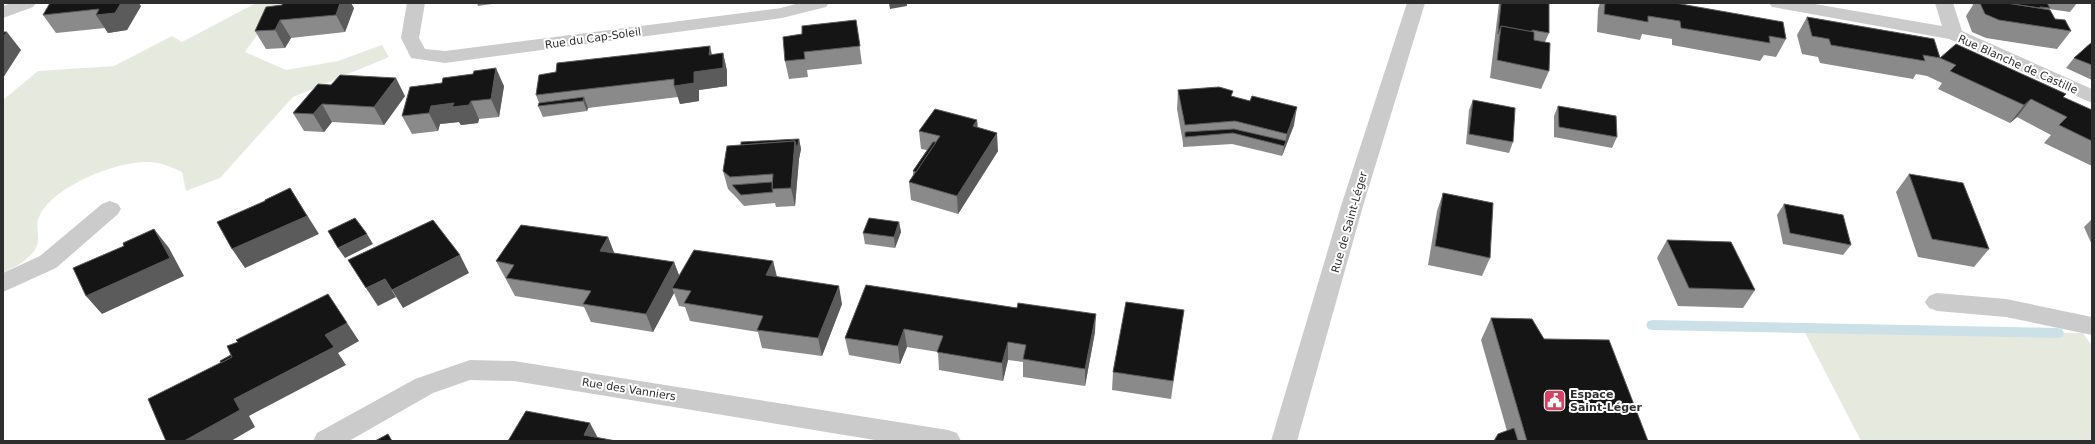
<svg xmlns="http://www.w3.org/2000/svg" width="2095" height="444" font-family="'DejaVu Sans',sans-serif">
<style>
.green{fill:#e6eade}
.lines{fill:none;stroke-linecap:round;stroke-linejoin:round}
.stream{fill:#cce1e7;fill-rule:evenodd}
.service{fill:#cbcbcb;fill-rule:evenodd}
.minor{fill:#cbcbcb;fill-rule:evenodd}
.wall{fill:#8a8a8a}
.shaded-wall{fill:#5b5b5b}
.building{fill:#151515;stroke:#5b5b5b}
.labels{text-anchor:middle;stroke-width:4;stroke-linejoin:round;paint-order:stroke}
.street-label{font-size:11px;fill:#2e2e2e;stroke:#fff}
.poi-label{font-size:11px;font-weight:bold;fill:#2e2e2e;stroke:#fff;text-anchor:start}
</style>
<rect width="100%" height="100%" fill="#fff"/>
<!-- green -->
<g class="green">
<path d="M 256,3 L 310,3 L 277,7 L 245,52 L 286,70 L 338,61 L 382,45 L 389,57 L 293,97 L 220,178 L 186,191 L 182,172 C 172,167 161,163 150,162 C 119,160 48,187 38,220 C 36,226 39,235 38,241 C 37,256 15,267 3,273 L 3,100 L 38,71 L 114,66 L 172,36 L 182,42 Z"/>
<polygon points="1803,329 2083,333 2092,346 2092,441 1861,441"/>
</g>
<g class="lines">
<!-- stream -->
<polygon class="stream" points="1653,320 2057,328 2062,329 2064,333 2062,337 2057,338 1653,330 1648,329 1646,325 1648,321"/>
<!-- service -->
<polygon class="service" points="1937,293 2006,299 2092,317 2092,335 2006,317 1937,311 1929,308 1925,302 1929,296"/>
<!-- minor -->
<g class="minor">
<polygon points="11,3 36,3 33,7 3,18 3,6"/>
<polygon points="407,3 425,3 419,38 425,49 445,51 781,8 799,3 829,3 826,7 782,18 445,63 411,58 401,38"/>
<polygon points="1407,3 1425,3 1363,206 1297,441 1271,441 1341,206"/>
<polygon points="1769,3 1809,3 1942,26 1935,3 1953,3 1962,31 2092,89 2092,103 1949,39 1778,8 1772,7"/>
<polygon points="110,201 118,204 121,209 118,214 56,268 3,292 3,273 40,256 102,204"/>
<polygon points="470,360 514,361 948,430 957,433 961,441 881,441 514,381 470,380 433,393 349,441 313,441 317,433 415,379"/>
</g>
</g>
<!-- wall -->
<g class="wall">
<polygon points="50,3 141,6 127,30 108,33 105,28 56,33 43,15"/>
<polygon points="477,3 493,3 492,4 478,6"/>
<polygon points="1499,3 1549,3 1549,33 1545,42 1549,71 1541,89 1490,78"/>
<polygon points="1600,3 1675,3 1786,39 1776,57 1764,55 1760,61 1672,45 1672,39 1642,34 1640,40 1597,32 1598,9"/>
<polygon points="1972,3 2077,3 2070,12 2049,9 2055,19 2071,31 2057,49 1986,38 1972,32 1966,16 1973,5"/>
<polygon points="266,7 354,8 345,32 291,38 285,48 266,49 255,31"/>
<polygon points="1807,17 1940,58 2063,97 2092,110 2092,166 2044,143 2051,135 2017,117 2010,123 1938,89 1942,83 1927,76 1916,74 1913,79 1820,63 1818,57 1802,54 1797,35"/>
<polygon points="856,20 862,64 807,70 808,77 789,79 785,61 802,34"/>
<polygon points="2092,42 2092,80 2066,68 2074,58"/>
<polygon points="723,53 727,71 727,86 699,90 699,101 680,104 678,97 588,108 587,111 543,117 538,106 539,103 536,95 712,55"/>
<polygon points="442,83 504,86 499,117 479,119 478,123 461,125 459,122 440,124 438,131 412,134 402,116"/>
<polygon points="318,84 405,96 384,125 332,122 324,132 304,131 293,113"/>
<polygon points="1178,90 1232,96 1294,125 1282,156 1232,144 1183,147 1183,143 1177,109"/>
<polygon points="1473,100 1513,142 1509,153 1466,144 1469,110"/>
<polygon points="1558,106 1617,137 1612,148 1554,137 1554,116"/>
<polygon points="977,120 978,128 998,151 958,214 911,200 909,182 913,175 913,171 927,150 921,149 919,131"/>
<polygon points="799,139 801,149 799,159 795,206 776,207 775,203 744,206 735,196 728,189 723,171 741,145"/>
<polygon points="1909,174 1989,249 1974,267 1918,257 1896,192"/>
<polygon points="1443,193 1490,258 1482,276 1428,265 1437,211"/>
<polygon points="1784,204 1851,245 1843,255 1783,244 1777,215"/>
<polygon points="2092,219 2092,245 2084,227"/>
<polygon points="899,222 901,232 895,248 865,244 863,233"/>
<polygon points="608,237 614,253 674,262 679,276 773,261 777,276 842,304 822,356 762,348 758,332 690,321 685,307 679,306 674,293 653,332 591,322 584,307 515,296 496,261"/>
<polygon points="1667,240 1755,290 1743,308 1678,306 1657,258"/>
<polygon points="866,285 1095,332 1085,386 1023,377 1023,362 1008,360 1003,381 939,370 938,352 907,347 900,364 849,355 845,338"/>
<polygon points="1184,310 1171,399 1112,390 1113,372"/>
<polygon points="1491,318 1544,339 1648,441 1494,441 1507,431 1481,340"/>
</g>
<!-- shaded-wall -->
<g class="shaded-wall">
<polygon points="121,3 139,3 141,6 127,30 108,33 96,15"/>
<polygon points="340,3 351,3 354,8 345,32 336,15"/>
<polygon points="889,3 907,3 907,6 890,9"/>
<polygon points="280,20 291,38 285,48 275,30"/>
<polygon points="7,32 21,50 3,78 3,37"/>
<polygon points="710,46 714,64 723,53 727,71 727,86 699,90 699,101 680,104 674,86 694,72 709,55"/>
<polygon points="496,68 504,86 499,117 491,99"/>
<polygon points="396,78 405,96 384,125 374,107"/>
<polygon points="584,97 588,108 587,111 583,101"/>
<polygon points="2031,99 2017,117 2010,123 2024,105"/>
<polygon points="471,101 479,119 478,123 461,125 459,122 440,124 438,131 429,113 431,106"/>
<polygon points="322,104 332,122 324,132 313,114"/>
<polygon points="1297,107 1294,125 1282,156 1287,134"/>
<polygon points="977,120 978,138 973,126"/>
<polygon points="997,133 998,151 958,214 957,196"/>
<polygon points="799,139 801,149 799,159 795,206 791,188 795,141"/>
<polygon points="290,188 319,234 245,268 232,249"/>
<polygon points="899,222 901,232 895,248 894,237"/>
<polygon points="154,229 169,248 184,276 102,314 86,296"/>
<polygon points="367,234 373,244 345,258 338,248"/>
<polygon points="608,237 615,255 600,251"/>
<polygon points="460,255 469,273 403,308 392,290"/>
<polygon points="773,261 777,279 766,275"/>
<polygon points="674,262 681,280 672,288 674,293 653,332 646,314"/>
<polygon points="385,279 396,297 378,306 366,288"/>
<polygon points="839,286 842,304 822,356 818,338"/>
<polygon points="328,294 359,341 338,353 346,365 249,416 255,427 231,441 184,441 234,399"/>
<polygon points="1096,314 1095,332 1085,386 1085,369"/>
<polygon points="904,329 907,347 900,364 898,346"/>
<polygon points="1008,342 1008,360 1003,381 1002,363"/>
<polygon points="590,423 599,440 584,435"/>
</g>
<!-- building -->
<g class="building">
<polygon points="50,3 121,3 115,13 96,15 99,9 43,15"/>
<polygon points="283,3 340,3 336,15 280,20 275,30 255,31 266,7 282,5"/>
<polygon points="1501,3 1549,3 1549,33 1532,30 1532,32 1501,26 1498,34"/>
<polygon points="1605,3 1675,3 1783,22 1786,39 1769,36 1770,43 1681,28 1680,21 1648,16 1648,22 1604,14"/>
<polygon points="1980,3 2007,3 2050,10 2055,19 2065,20 2071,31 1999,20 1985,14"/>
<polygon points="2007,3 2047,3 2050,8 2040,7 2040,8"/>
<polygon points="1807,17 1934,39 1940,58 1923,55 1925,61 1831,45 1829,39 1812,36"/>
<polygon points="856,20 860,46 804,52 805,59 785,61 783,37 802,34 802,26"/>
<polygon points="1501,26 1534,32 1534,40 1550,43 1549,71 1497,60"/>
<polygon points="3,32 7,32 3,37"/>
<polygon points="2092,42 2092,65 2074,58"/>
<polygon points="1956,44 2066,94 2063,97 2092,110 2092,141 2059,125 2067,117 2031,99 2024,105 1950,71 1956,65 1940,58"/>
<polygon points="710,46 709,55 723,53 723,68 694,72 694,83 674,86 674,79 536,95 539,75 556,72 557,63"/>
<polygon points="496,68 491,99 471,101 469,105 452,107 454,103 431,106 429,113 402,116 410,87 442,83 443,78 473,74 474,71"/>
<polygon points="340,75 396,78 374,107 322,104 313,114 293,113 318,84 331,85"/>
<polygon points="1219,87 1233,91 1231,96 1250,101 1252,96 1297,107 1287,134 1235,121 1185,125 1178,90"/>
<polygon points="584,97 583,101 538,106 539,103"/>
<polygon points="1473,100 1515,108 1513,142 1469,134"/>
<polygon points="1558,106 1616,116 1617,137 1559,127"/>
<polygon points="935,109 977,120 973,126 997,133 957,196 909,182 940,136 919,131"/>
<polygon points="1234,129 1286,141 1284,146 1233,133 1185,137 1185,132"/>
<polygon points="799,139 797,149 795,141 741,145 741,142"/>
<polygon points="795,141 791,188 772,189 773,174 730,177 723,171 727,146"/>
<polygon points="933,142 936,142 916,172 913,171"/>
<polygon points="1909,174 1963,183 1989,249 1932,239"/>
<polygon points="772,182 772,189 773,192 741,195 732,185"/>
<polygon points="290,188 307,216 232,249 217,222 265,201 265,200"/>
<polygon points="1443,193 1493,203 1490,258 1435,246"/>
<polygon points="1784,204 1843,215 1851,245 1790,233"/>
<polygon points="355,218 367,234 338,248 328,231"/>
<polygon points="869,218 899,222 894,237 863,233"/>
<polygon points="433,220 460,255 392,290 385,279 366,288 348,260"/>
<polygon points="521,225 608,237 600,251 674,262 646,314 583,304 591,291 506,278 514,265 496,261"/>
<polygon points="154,229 170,258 86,296 73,268 124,246 123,243"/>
<polygon points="1667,240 1731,242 1755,290 1689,288"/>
<polygon points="694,250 773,261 766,275 839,286 818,338 757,330 763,316 684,303 691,291 672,288"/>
<polygon points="866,285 1017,308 1018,303 1096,314 1085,369 1023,359 1026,345 1008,342 1002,363 937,352 943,336 904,329 898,346 845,338"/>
<polygon points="328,294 347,323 325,335 334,347 234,399 240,410 184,441 166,441 148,399 232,357 227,346 238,342 236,340"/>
<polygon points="1126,302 1184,310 1173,381 1113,372"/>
<polygon points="1491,318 1532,319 1544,339 1609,340 1648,441 1527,441"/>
<polygon points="231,355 232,357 221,363 220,361"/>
<polygon points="526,411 590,423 584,435 616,441 508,441"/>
<polygon points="1514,428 1518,441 1494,441 1498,434"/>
<polygon points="388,434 392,441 375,441"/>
</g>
<!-- icons -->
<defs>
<symbol id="civic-square" viewBox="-11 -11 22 22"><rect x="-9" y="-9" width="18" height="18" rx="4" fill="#d14563" stroke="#fff"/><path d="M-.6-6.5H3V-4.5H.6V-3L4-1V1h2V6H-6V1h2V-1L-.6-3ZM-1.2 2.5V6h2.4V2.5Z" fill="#fff"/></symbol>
</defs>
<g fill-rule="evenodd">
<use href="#civic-square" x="1542" y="388" width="25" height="25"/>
</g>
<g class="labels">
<!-- street labels -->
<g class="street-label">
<text transform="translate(593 38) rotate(-8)" y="4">Rue du Cap-Soleil</text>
<text transform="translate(2018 64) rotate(24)" y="4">Rue Blanche de Castille</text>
<text transform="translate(1349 222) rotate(-74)" y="4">Rue de Saint-Léger</text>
<text transform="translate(629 389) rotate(9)" y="4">Rue des Vanniers</text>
</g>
<!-- poi labels -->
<g class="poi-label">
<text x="1570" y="398">Espace<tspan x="1570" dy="13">Saint-Léger</tspan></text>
</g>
</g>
<!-- border -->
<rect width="2095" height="444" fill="none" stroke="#2e2e2e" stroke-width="8"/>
</svg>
